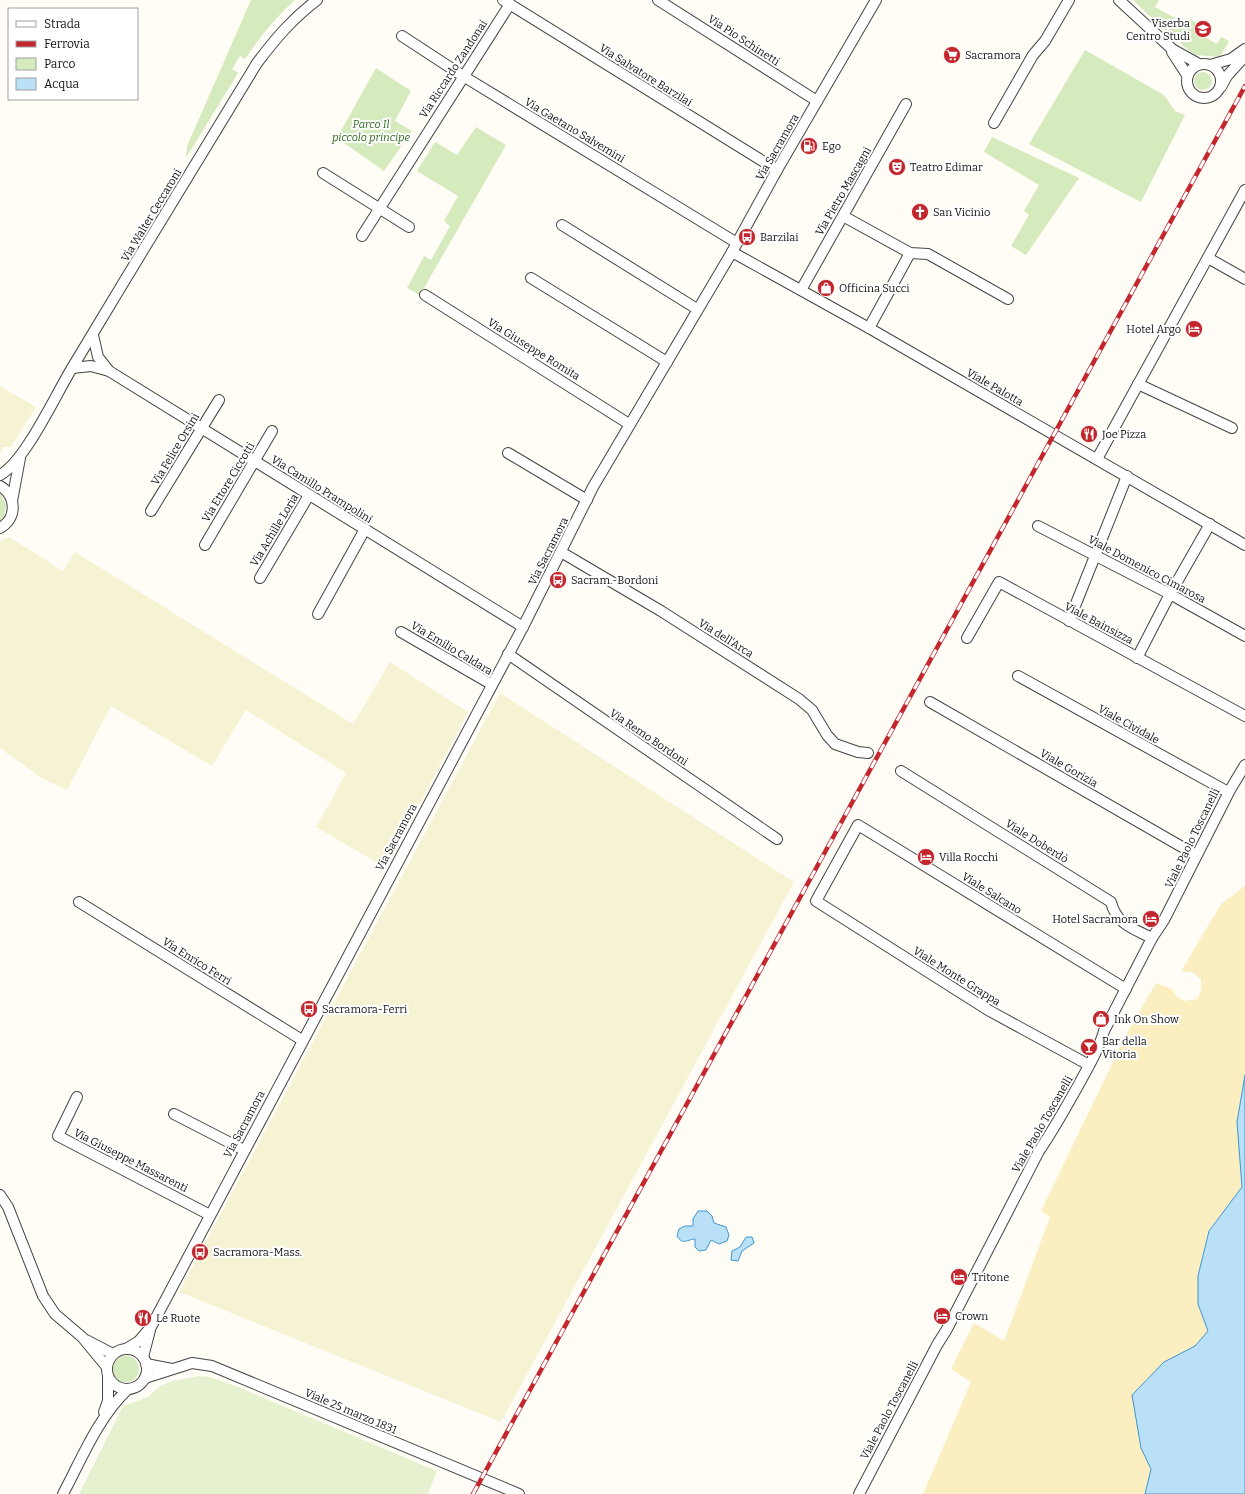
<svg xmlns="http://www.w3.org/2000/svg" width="1245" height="1494" font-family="Bitter,serif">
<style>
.farmland{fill:#f6f3d4}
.green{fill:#d5ebbd}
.sand{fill:#fbeec1}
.pitch{fill:#e6f2cf}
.water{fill:#b9e0f7;stroke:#3f96cf}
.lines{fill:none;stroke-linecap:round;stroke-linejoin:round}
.minor-casing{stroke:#444;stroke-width:12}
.minor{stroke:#fff;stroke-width:10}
.rail-casing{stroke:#c4262e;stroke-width:4.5}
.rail{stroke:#fff;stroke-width:3;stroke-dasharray:9;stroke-linecap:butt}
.labels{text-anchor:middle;stroke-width:4;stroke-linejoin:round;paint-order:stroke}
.poi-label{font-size:11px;fill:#111;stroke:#fff;text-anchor:start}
.street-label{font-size:11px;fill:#111;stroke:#fff}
.park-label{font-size:11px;font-style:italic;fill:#2f6b1f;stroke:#fff}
</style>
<rect width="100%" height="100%" fill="#fffdf5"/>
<!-- farmland -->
<g class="farmland">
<polygon points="0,386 36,407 11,447 3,447 0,454"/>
<polygon points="9,537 63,571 75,552 353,724 390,662 468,712 386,868 316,827 346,773 246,710 212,766 111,706 67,790 43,779 0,748 0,541"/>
<polygon points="500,693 794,882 501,1422 179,1292"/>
</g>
<!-- green -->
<g class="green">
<path d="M 251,0 L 295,0 C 275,18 260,37 245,59 L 240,56 L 232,69 L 238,73 L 186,158 L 187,146 Z"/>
<polygon points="1133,0 1159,0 1155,7 1184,23 1188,18 1207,29 1203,36 1217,44 1221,37 1229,41 1220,57 1195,55 1180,43 1182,40 1168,28 1165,31"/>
<polygon points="1085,50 1164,95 1175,111 1185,115 1141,202 1029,144"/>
<polygon points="376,68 411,91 395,121 412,131 384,171 337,138"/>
<circle cx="1203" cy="81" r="9"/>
<polygon points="476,127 506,145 420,295 407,288 424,256 431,260 450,226 444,221 458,196 417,171 435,142 457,155"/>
<polygon points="992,137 1079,178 1026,255 1011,246 1029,215 1024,211 1039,185 984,152"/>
<polygon points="0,493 6,505 4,516 0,521"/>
<circle cx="126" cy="1369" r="13"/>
</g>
<!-- sand -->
<polygon class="sand" points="1245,886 1245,1075 1237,1122 1242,1187 1208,1231 1198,1276 1198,1304 1208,1331 1195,1346 1164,1362 1141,1448 1151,1469 1145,1494 923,1494 971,1382 951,1369 974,1323 1004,1341 1050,1217 1041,1211 1129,1029 1156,983 1172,989 1177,997 1185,1001 1197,999 1201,991 1201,979 1192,972 1181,971 1221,904"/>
<!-- pitch -->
<polygon class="pitch" points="199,1376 210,1377 238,1387 437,1471 428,1494 79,1494 123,1406 148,1397 160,1386 172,1381"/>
<!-- water -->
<g class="water">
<polygon points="1245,1075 1245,1494 1145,1494 1151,1469 1141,1448 1132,1395 1164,1362 1195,1346 1208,1331 1198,1304 1198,1276 1209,1231 1242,1187 1237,1122"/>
<path d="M 698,1211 L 707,1211 L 712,1216 L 714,1223 L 726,1227 L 729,1235 L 727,1241 L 719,1244 L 711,1240 L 706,1250 L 699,1251 L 695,1247 L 695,1239 C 688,1239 683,1246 677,1236 L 679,1229 L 685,1226 L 693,1226 L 693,1219 Z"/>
<polygon points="746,1237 752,1237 754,1243 742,1251 738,1261 731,1260 732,1251 740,1247"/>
</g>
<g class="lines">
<defs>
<g id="minor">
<polyline points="503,0 777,170"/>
<polyline points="658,0 817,101"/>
<polyline points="1119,0 1172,49 1199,64"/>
<polyline points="402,36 463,76 737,243"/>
<polyline points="1172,52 1187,75"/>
<circle cx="1204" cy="81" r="17"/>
<polyline points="1210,65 1231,59 1245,49"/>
<polyline points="1221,87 1227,76 1245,56"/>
<polyline points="994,123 1033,55 1045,41 1069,0"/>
<polyline points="323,173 409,227"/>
<polyline points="843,216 910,253 928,254 1008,299"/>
<polyline points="562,225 697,309"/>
<polyline points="362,236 510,4"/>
<polyline points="732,252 869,328 1245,545"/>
<polyline points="1208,258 1245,279"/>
<polyline points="531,278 667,362"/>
<polyline points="801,290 906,104"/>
<polyline points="425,295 629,424"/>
<polyline points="869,328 910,253"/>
<polyline points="93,335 98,357 109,371"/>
<polyline points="72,368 91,366 109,371 523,627"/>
<polyline points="1138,384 1232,428"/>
<polyline points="508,453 587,500"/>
<polyline points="1097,459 1245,190"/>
<path d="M 0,475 C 25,462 56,394 72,368 C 133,266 195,165 257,63 C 276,38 292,19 317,0"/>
<path d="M 0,486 C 17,496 17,519 0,528"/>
<polyline points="12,501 20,458"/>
<polyline points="151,511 219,400"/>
<polyline points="1038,526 1170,594 1245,636"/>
<polyline points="205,545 272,431"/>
<polyline points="561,552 661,611 799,699 812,710 827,735 835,744 858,752 868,753"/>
<polyline points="260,578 309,495"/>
<polyline points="318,614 365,529"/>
<polyline points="1069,621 1127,476"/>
<polyline points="401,632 491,684"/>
<polyline points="967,638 999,582 1245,716"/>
<polyline points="508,654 777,839"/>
<polyline points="1137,658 1170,594 1210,524"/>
<polyline points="1018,676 1228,792"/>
<polyline points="930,702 1196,855"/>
<path d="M 901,771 L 1111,902 C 1116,924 1134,929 1152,938"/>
<polyline points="79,902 302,1040"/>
<polyline points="1089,1065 988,1010 816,901 858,825 1126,989"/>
<polyline points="77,1097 58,1136 210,1215"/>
<polyline points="174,1114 244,1150"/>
<polyline points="0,1195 8,1207 43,1296 55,1314 82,1337 106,1366"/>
<polyline points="86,1340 113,1354"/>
<circle cx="127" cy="1369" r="20"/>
<polyline points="126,1349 139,1341 151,1327 523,627 593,487 732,252 777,170 876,0"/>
<polyline points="143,1357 150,1330"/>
<polyline points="146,1364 172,1369"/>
<polyline points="145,1378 192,1363 212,1366 519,1494"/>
<polyline points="104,1412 108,1401 108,1378"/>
<path d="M 63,1494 C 82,1458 98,1418 127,1390"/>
<path d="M 859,1494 L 937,1345 L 947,1329 L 1039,1151 C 1054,1129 1066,1107 1079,1084 C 1088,1067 1099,1050 1104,1031 L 1152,938 L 1164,920 L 1230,790 L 1245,765"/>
</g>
</defs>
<!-- minor casing -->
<use href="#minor" class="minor-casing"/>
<!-- minor -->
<use href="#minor" class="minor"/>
<defs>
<polyline id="rail" points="473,1494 1245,86"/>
</defs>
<!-- rail casing -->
<use href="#rail" class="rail-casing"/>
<!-- rail -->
<use href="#rail" class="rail"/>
</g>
<!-- icons -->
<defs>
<symbol id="school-disc" viewBox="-11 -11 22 22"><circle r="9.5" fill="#c4262e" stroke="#fff"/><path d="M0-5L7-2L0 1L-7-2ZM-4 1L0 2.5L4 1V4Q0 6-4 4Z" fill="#fff"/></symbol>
<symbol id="supermarket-disc" viewBox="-11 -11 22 22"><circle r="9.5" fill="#c4262e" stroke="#fff"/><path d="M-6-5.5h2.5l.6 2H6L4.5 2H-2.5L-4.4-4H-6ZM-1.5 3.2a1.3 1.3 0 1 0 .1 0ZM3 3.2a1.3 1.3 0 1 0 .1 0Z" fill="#fff"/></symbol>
<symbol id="fuel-disc" viewBox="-11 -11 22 22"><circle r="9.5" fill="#c4262e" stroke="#fff"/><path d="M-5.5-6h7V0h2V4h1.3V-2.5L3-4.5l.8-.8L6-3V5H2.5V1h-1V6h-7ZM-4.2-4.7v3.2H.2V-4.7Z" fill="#fff"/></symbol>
<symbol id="theatre-disc" viewBox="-11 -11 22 22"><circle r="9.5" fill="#c4262e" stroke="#fff"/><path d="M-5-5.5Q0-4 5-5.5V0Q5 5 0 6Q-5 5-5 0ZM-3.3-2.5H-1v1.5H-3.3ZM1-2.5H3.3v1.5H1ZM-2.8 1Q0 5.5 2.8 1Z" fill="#fff"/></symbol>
<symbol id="church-disc" viewBox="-11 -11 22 22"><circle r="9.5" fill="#c4262e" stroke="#fff"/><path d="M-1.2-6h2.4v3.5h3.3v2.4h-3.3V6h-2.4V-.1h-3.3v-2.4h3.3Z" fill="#fff"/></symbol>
<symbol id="bus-disc" viewBox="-11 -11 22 22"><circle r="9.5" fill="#c4262e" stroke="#fff"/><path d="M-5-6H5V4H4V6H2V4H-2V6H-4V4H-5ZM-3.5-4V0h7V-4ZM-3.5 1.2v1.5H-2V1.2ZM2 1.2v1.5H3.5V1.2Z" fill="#fff"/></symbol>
<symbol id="shop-disc" viewBox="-11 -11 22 22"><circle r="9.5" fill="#c4262e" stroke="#fff"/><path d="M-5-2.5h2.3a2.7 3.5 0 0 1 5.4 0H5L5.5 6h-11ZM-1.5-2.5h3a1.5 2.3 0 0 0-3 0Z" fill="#fff"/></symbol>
<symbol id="hotel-disc" viewBox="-11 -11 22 22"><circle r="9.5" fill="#c4262e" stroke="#fff"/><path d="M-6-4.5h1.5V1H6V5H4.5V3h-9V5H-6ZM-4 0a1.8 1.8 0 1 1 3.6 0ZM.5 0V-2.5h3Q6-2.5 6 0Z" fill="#fff"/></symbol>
<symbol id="restaurant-disc" viewBox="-11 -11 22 22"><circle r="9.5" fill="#c4262e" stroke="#fff"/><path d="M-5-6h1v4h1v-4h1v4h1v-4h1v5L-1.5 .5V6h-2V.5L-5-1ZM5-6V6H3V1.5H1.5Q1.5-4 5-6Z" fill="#fff"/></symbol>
<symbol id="bar-disc" viewBox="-11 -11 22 22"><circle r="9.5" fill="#c4262e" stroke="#fff"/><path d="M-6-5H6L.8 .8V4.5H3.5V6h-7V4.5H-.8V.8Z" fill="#fff"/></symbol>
</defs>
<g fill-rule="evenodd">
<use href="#school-disc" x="1193" y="19" width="20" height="20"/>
<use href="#supermarket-disc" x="942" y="45" width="20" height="20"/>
<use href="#fuel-disc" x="799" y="136" width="20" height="20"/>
<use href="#theatre-disc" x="887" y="157" width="20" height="20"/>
<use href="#church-disc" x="910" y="202" width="20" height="20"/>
<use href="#bus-disc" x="737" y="227" width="20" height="20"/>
<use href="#shop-disc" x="816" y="278" width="20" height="20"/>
<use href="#hotel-disc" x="1184" y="319" width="20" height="20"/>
<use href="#restaurant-disc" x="1079" y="424" width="20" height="20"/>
<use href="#bus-disc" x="548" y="570" width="20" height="20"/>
<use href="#hotel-disc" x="916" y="847" width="20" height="20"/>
<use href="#hotel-disc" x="1141" y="909" width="20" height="20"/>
<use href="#bus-disc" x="299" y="999" width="20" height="20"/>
<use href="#shop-disc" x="1091" y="1009" width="20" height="20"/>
<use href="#bar-disc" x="1079" y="1037" width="20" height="20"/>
<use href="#bus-disc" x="190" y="1242" width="20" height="20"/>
<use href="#hotel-disc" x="949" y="1267" width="20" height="20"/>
<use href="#hotel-disc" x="932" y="1306" width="20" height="20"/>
<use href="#restaurant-disc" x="133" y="1308" width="20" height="20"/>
</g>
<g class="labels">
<!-- poi labels -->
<g class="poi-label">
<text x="1190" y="27" text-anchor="end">Viserba<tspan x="1190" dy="13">Centro Studi</tspan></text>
<text x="965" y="59">Sacramora</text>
<text x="822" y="150">Ego</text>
<text x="910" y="171">Teatro Edimar</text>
<text x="933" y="216">San Vicinio</text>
<text x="760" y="241">Barzilai</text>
<text x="839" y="292">Officina Succi</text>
<text x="1181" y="333" text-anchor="end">Hotel Argo</text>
<text x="1102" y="438">Joe Pizza</text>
<text x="571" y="584">Sacram.-Bordoni</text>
<text x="939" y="861">Villa Rocchi</text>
<text x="1138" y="923" text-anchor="end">Hotel Sacramora</text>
<text x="322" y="1013">Sacramora-Ferri</text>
<text x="1114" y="1023">Ink On Show</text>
<text x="1102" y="1045">Bar della<tspan x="1102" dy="13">Vitoria</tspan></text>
<text x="213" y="1256">Sacramora-Mass.</text>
<text x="972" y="1281">Tritone</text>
<text x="955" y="1320">Crown</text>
<text x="156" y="1322">Le Ruote</text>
</g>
<!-- street labels -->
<g class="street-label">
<text transform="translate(744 40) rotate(33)" y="4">Via Pio Schinetti</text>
<text transform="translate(453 69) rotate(-57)" y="4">Via Riccardo Zandonai</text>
<text transform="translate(646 75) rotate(32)" y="4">Via Salvatore Barzilai</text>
<text transform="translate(575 130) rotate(31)" y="4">Via Gaetano Salvemini</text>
<text transform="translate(777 147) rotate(-60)" y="4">Via Sacramora</text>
<text transform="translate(843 191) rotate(-60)" y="4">Via Pietro Mascagni</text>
<text transform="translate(151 215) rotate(-59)" y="4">Via Walter Ceccaroni</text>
<text transform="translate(534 349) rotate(32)" y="4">Via Giuseppe Romita</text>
<text transform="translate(995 387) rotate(30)" y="4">Viale Palotta</text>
<text transform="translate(175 449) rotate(-59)" y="4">Via Felice Orsini</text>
<text transform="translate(228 482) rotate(-59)" y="4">Via Ettore Ciccotti</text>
<text transform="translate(322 489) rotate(32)" y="4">Via Camillo Prampolini</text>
<text transform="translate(274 530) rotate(-59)" y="4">Via Achille Loria</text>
<text transform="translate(548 551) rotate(-63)" y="4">Via Sacramora</text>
<text transform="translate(1147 569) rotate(28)" y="4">Viale Domenico Cimarosa</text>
<text transform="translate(1099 623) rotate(28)" y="4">Viale Bainsizza</text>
<text transform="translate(726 638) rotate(32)" y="4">Via dell'Arca</text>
<text transform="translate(452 648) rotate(31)" y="4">Via Emilio Caldara</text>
<text transform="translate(1129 724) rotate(29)" y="4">Viale Cividale</text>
<text transform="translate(649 737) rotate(34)" y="4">Via Remo Bordoni</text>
<text transform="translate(1069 768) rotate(30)" y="4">Viale Gorizia</text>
<text transform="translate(396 837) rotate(-62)" y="4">Via Sacramora</text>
<text transform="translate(1192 838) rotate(-64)" y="4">Viale Paolo Toscanelli</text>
<text transform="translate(1037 841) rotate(32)" y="4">Viale Doberdò</text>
<text transform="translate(992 893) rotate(32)" y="4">Viale Salcano</text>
<text transform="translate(197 961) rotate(32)" y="4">Via Enrico Ferri</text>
<text transform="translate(957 976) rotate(32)" y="4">Viale Monte Grappa</text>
<text transform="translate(244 1124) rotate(-62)" y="4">Via Sacramora</text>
<text transform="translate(1042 1124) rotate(-60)" y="4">Viale Paolo Toscanelli</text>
<text transform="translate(131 1160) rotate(27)" y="4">Via Giuseppe Massarenti</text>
<text transform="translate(889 1410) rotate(-62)" y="4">Viale Paolo Toscanelli</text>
<text transform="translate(351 1411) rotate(23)" y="4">Viale 25 marzo 1831</text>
</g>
<!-- park labels -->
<g class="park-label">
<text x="371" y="128">Parco Il<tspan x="371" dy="13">piccolo principe</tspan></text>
</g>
</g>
<!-- legend -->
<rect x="8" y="8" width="130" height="92" fill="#ffffff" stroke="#a0a0a0"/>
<rect x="16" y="21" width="20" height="6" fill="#ffffff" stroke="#a0a0a0"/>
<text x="44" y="28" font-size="12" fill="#111111">Strada</text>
<rect x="16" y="41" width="20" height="6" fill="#c4262e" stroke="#a0a0a0"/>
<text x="44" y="48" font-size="12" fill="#111111">Ferrovia</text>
<rect x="16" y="58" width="20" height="12" fill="#d5ebbd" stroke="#a0a0a0"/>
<text x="44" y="68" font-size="12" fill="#111111">Parco</text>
<rect x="16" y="78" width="20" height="12" fill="#b9e0f7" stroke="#a0a0a0"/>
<text x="44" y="88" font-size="12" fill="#111111">Acqua</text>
</svg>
